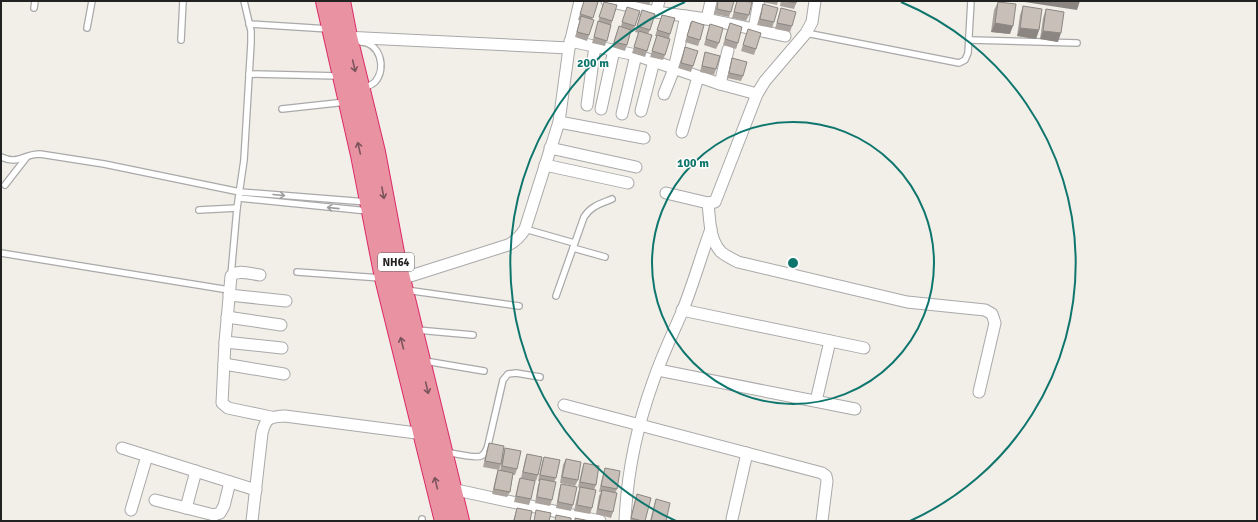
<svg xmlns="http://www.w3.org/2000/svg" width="1258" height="522" font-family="Signika,sans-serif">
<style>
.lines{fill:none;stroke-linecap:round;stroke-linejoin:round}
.lane-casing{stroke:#a9a9a9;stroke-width:8}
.street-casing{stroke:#a9a9a9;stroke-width:13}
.highway-casing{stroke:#dc2a67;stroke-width:22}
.lane{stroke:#fff;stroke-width:5.5}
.street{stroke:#fff;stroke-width:11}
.highway{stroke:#e892a2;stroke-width:20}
.wall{fill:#aba49e}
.shaded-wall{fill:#8b8681}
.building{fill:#c7bfb8;stroke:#8b8681}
.oneway{stroke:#7b545c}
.oneway2{stroke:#9c9c9c}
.ring{fill:none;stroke:#0f766e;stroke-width:2}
.labels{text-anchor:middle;stroke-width:3;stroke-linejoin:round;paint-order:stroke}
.shield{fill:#fff;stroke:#646464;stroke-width:1}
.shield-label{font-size:11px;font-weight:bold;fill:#222}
.centre{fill:#0f766e;stroke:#fff;stroke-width:2}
.ring-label{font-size:12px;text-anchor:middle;font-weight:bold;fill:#0f766e;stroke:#fff;stroke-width:3;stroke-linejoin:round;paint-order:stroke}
</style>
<rect width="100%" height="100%" fill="#f2efe9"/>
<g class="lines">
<defs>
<g id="lane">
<polyline points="34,8 35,1"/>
<polyline points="249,24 329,29"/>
<polyline points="87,28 92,1"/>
<polyline points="806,33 959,63 965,60 968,53 971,1"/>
<polyline points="181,40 183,1"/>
<polyline points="969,40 1077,43"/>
<path d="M 361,42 C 380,43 387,68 375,82 C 372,85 368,86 364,88"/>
<polyline points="249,74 339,76"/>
<polyline points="282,109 346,102"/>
<path d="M 1,157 C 19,165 23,154 40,154 L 104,164 L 240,192 L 367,202"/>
<polyline points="5,185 26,158"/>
<polyline points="239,198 368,211"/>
<polyline points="199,210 237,208"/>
<polyline points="525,229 574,243"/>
<polyline points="573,248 605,257"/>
<polyline points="1,253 229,290"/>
<polyline points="297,272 381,278"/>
<polyline points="231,275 237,208 244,160 251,43 251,31 244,1"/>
<polyline points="406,290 519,306"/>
<path d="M 556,296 L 584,217 C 591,206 600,204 612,199"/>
<polyline points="417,330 473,335"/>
<polyline points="425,361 484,371"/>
<path d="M 445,452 C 453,453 475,459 481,456 C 485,454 487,449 488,445 L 503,380 L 508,374 L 516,373 L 540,377"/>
<polyline points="422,521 422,519"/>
</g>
<g id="street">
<polyline points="607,1 656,12 707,19 785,36"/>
<polyline points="656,12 659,1"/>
<polyline points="707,19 711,1"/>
<polyline points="754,29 759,1"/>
<polyline points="344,37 569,48"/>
<polyline points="570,41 636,55 720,84 757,94"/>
<polyline points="720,84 728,50"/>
<polyline points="664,94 674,69 686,16"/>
<polyline points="587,105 595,46"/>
<polyline points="601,109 614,50"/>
<polyline points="641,111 654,61"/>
<polyline points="622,114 636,55"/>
<polyline points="559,122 644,138"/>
<polyline points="682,132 698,77"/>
<polyline points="550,148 636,167"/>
<polyline points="545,165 628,183"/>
<polyline points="666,193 708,203 715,202 757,94 765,81 806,33 812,22 815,1"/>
<path d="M 708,203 C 710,220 709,239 721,252 C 726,256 732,259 738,262 L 907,302 L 985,310 L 992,314 L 995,323 L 979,392"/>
<path d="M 260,275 C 251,274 237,269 231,276 L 225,342 L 222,403 L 228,408 L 271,417"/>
<path d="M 401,279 L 508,245 C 516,241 520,237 525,229 L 559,122 L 569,48 L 580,1"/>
<polyline points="229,295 286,301"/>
<polyline points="682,310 864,348"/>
<polyline points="227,317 281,325"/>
<polyline points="225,342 282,348"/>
<polyline points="224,364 284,374"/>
<polyline points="658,370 855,409"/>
<polyline points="816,401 830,341"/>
<polyline points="564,405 822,473 826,476 827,481 822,521"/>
<polyline points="122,448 256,490"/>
<polyline points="452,489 600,521"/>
<polyline points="155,500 214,515 220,513 224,506 230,482"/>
<polyline points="186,508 196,471"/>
<polyline points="131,510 147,456"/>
<polyline points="732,519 747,453"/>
<path d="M 252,521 L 262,433 C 266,417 270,417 285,416 L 424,434"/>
<path d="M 625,521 C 627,474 637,426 653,382 C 661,358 672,335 682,312 C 693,285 701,256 711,229"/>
</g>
<g id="highway">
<polyline points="326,1 361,155 385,278 445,521"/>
<polyline points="340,1 347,37 375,152 395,258 459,521"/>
</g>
</defs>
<!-- lane casing -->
<use href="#lane" class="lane-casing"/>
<!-- street casing -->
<use href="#street" class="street-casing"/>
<!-- highway casing -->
<use href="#highway" class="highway-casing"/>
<!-- lane -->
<use href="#lane" class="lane"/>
<!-- street -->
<use href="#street" class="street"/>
<!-- highway -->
<use href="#highway" class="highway"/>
</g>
<!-- wall -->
<g class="wall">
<polygon points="584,1 598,2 592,19 589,35 587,41 575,37 580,20 578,20"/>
<polygon points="635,1 651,1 649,5 635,2"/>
<polygon points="718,1 734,1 729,17 714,14"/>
<polygon points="737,1 750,1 749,15 746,21 732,18"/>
<polygon points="763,1 778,1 777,5 762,2"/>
<polygon points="781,1 797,1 794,9 780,6"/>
<polygon points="604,2 617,5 605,46 592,43"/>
<polygon points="998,2 1010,34 991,32 994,10"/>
<polygon points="763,4 774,22 772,28 757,25"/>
<polygon points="1023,6 1039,30 1036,39 1017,36 1020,15"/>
<polygon points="627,7 635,26 633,32 631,32 625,51 612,47 619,26 621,26"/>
<polygon points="781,8 792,26 790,32 775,29"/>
<polygon points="1046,9 1058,42 1040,39 1043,18"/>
<polygon points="642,10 650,30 648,34 647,51 645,57 632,53 639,33 635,32"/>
<polygon points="662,15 670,34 669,39 665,55 663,60 650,57 657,36 655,36"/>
<polygon points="692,21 700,40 698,46 685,42"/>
<polygon points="730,23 738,43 736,49 723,45"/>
<polygon points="710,24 719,43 716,49 704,45"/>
<polygon points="748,29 756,49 754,55 741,51"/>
<polygon points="685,47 693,66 691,72 678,68"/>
<polygon points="705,52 716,69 714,75 700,72"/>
<polygon points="732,58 743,76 741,81 727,78"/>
<polygon points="489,443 501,464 499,470 483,467 487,449"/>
<polygon points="505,448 517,469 515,475 513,475 510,492 507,497 492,494 496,476 498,470 500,471 503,454"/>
<polygon points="527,454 538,475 536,481 521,478 525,460"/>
<polygon points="544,457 556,478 554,482 552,500 550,506 535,503 538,485 540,481 538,481 542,462"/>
<polygon points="566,459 578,480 575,486 560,483 563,465"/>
<polygon points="584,463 596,485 594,490 592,508 590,514 574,511 578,493 580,488 578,487 582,469"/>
<polygon points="605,468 617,489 615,493 613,512 611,518 596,514 599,496 601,492 599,492 603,474"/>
<polygon points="520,478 531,499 529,505 514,502 518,484"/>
<polygon points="561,484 573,505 571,511 556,508 559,490"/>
<polygon points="637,494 645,521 630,521 635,500"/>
<polygon points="656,499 666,521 650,521 654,505"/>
<polygon points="517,508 530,521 513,521"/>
</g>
<!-- shaded-wall -->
<g class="shaded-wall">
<polygon points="1018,1 1080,1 1077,10"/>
<polygon points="995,23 1013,26 1010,34 991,32"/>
<polygon points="1020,28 1039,30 1036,39 1017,36"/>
<polygon points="1043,31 1061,33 1058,42 1040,39"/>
</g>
<!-- building -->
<g class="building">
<polygon points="584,1 594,1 598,2 593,18 580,14"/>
<polygon points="718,1 734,1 731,12 717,9"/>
<polygon points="737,1 752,2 749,15 734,12"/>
<polygon points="784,1 797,1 796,3"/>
<polygon points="604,2 617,5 612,21 599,17"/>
<polygon points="998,2 1016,4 1013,26 995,23"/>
<polygon points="763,4 778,8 774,22 760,19"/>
<polygon points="1023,6 1042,9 1039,30 1020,28"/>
<polygon points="627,7 640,11 635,26 622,22"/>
<polygon points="781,8 796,12 792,26 777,23"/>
<polygon points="1046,9 1064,12 1061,33 1043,31"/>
<polygon points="642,10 655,14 650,30 637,26"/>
<polygon points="662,15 675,18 670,34 657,30"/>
<polygon points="581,16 594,20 589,35 577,32"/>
<polygon points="598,21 611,25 607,41 594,37"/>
<polygon points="692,21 704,25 700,40 687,36"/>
<polygon points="730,23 742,27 738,43 725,39"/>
<polygon points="710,24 723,28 719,43 706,39"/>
<polygon points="619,26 631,30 627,45 614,42"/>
<polygon points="748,29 761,33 756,49 743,45"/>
<polygon points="639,31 652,35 647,51 634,47"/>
<polygon points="657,35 670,39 665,55 652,51"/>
<polygon points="685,47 698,51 693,66 681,63"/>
<polygon points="705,52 720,56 716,69 702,66"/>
<polygon points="732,58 747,62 743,76 729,73"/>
<polygon points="489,443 504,446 501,464 485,461"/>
<polygon points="505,448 521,451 517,469 502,466"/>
<polygon points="527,454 542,457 538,475 523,472"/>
<polygon points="544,457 560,460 556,478 540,475"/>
<polygon points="566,459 581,462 578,480 562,477"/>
<polygon points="584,463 599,466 596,485 580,482"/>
<polygon points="605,468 620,471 617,489 601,486"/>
<polygon points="498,470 513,473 510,492 494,489"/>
<polygon points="520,478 535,481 531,499 516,496"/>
<polygon points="540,479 556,482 552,500 537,497"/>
<polygon points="561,484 577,487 573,505 558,502"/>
<polygon points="580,487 596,490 592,508 577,505"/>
<polygon points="602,490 617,493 613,512 598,509"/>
<polygon points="637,494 651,498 645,521 642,521 631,518"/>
<polygon points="656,499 670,503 666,521 651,521"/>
<polygon points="517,508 532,511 530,521 514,521"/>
<polygon points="536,510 551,513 549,521 534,521"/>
<polygon points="556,515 571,518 571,521 555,521"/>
<polygon points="575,518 590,521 575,521"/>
</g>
<!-- one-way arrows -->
<defs><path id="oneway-shaft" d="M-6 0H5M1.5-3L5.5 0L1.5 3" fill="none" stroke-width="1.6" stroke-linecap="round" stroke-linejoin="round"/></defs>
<g class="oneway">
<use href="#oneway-shaft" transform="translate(354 66) rotate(77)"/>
<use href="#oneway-shaft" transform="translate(359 148) rotate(-103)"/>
<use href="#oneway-shaft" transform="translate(383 193) rotate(79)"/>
<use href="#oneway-shaft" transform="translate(402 343) rotate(-104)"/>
<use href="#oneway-shaft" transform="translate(427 388) rotate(77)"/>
<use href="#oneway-shaft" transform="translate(436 483) rotate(-104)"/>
</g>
<g class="oneway2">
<use href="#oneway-shaft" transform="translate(279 195) rotate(5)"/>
<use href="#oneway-shaft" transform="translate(333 208) rotate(-174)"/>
</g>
<!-- distance rings -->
<g class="ring">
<circle cx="793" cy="263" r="141"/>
<path d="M676 521A283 283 0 0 1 685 2M901 2A283 283 0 0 1 910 521"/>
</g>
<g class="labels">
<!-- shield labels -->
<rect class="shield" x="378" y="253" width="36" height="18" rx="3"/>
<g class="shield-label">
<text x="396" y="266">NH64</text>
</g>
</g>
<circle cx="793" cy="263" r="6" class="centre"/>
<g class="ring-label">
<text x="593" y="67">200 m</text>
<text x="693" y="167">100 m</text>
</g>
<!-- border -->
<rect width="1258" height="522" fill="none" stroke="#222222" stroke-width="4"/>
</svg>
